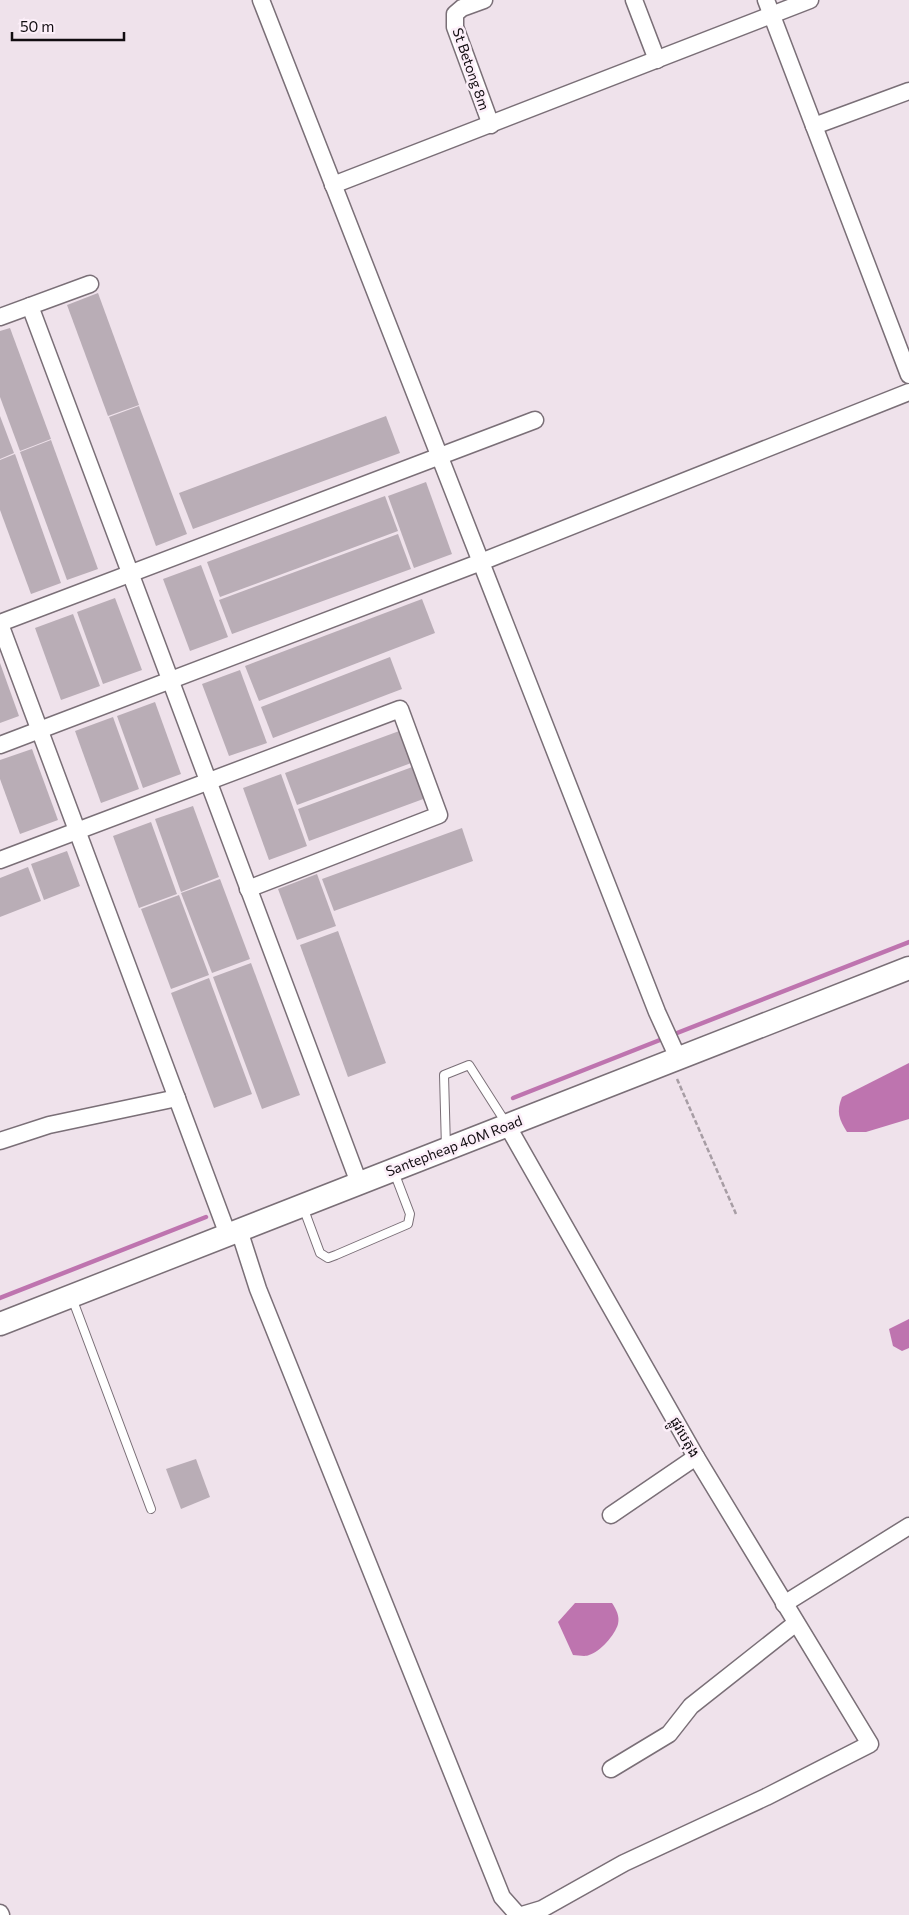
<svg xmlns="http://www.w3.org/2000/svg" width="909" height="1915" font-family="Commissioner,'Noto Sans Khmer',sans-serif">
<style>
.water{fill:#be74af}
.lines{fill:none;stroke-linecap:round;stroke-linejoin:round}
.stream{stroke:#be74af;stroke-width:4.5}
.building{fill:#b9adb6}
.service-casing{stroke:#7a6f77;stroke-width:10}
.minor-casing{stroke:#7a6f77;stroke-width:19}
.secondary-casing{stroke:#7a6f77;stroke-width:25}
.path{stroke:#a79da4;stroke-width:2.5;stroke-dasharray:5 2.5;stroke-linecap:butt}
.service{stroke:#fff;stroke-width:8}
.minor{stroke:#fff;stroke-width:16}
.secondary{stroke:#fff;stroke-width:22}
.labels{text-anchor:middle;stroke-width:5;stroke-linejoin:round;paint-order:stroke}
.street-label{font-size:14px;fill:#110c10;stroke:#fceff9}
</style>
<rect width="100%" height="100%" fill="#efe2eb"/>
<!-- water -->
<g class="water">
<path d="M 909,1063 L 909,1119 L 866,1132 L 847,1132 C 839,1119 836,1112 842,1097 Z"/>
<polygon points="909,1319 909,1348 902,1351 893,1346 889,1329"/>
<path d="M 575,1603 L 612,1603 C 616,1609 620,1616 618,1624 C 615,1635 600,1652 589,1655 C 585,1657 578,1655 573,1655 L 558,1622 Z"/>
</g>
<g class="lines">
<!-- stream -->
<g class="stream">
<polyline points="672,1035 909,942"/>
<polyline points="513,1098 665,1038"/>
<polyline points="0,1298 206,1217"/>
</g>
</g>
<!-- building -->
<g class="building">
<polygon points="98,293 139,405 108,416 67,305"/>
<polygon points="10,328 51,439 20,451 0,397 0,331"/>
<polygon points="139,406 187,534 156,546 109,417"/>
<polygon points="0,416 14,453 0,459"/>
<polygon points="386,416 400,453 193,529 179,493"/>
<polygon points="51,440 98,569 67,580 20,452"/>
<polygon points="15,454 61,583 31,594 0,510 0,460"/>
<polygon points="426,482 452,554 414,568 388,496"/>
<polygon points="385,496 398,531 220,597 207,562"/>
<polygon points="398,534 411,569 232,634 219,600"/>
<polygon points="201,565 228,637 190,651 163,579"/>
<polygon points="115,598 142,670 103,684 77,612"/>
<polygon points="422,599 435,633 259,701 245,666"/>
<polygon points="73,614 100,686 61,700 35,628"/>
<polygon points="390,657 402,689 273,738 261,707"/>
<polygon points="0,663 19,716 0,723"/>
<polygon points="240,670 267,743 229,756 202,684"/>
<polygon points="155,702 181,774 143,788 117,716"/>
<polygon points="113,717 139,789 101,803 75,731"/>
<polygon points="402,730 414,762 297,805 285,773"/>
<polygon points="32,749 58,820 20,834 0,779 0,760"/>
<polygon points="415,766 426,798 309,841 298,809"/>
<polygon points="281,774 307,846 269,860 243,788"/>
<polygon points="193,806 219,877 181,892 155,819"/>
<polygon points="151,822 177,894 139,908 113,836"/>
<polygon points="462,828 473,861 334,911 322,879"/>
<polygon points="67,851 80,886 44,900 31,864"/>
<polygon points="28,867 41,901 0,917 0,878"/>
<polygon points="317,874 336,926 297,940 278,889"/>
<polygon points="220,879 250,959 212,973 181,893"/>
<polygon points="179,895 209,975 171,989 141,909"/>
<polygon points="338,931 386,1063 348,1077 300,945"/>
<polygon points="251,963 300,1095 262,1109 213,977"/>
<polygon points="209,978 252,1094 214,1108 171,993"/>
<polygon points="196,1459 210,1497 181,1509 166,1469"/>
</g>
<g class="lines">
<defs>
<g id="service">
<polyline points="446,1148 444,1075 469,1065 506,1123"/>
<polyline points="303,1207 320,1253 328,1258 336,1255 408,1224 410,1214 394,1172"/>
<polyline points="72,1298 151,1509"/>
</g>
<g id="minor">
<polyline points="261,0 657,1012 678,1058"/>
<polyline points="484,0 462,8 455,14 455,27 491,125"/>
<polyline points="634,0 657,60"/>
<polyline points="766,0 909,375"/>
<polyline points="814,126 909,91"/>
<polyline points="333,185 810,0"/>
<polyline points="30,306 359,1183"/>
<polyline points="0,317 90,284"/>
<polyline points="0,623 535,420"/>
<polyline points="0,624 228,1235"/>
<polyline points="0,745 481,562 909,392"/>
<polyline points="0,860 400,709 439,815 248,889"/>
<polyline points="507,1125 696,1457 870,1744 766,1797 624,1863 542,1909 522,1915"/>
<polyline points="0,1141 49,1125 177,1098"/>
<polyline points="239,1230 258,1289 502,1897 518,1915"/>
<polyline points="611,1515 696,1457"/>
<polyline points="784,1604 909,1526"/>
<polyline points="611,1769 669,1734 691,1706 796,1623"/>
<polyline points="0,1913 1,1915"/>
</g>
<polyline id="secondary" points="0,1324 909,968"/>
</defs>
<!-- service casing -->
<use href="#service" class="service-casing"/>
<!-- minor casing -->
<use href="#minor" class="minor-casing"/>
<!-- secondary casing -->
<use href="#secondary" class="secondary-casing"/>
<!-- path -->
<polyline class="path" points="677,1079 736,1214"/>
<!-- service -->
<use href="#service" class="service"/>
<!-- minor -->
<use href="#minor" class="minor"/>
<!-- secondary -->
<use href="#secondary" class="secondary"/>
</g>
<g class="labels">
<!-- street labels -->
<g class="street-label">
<text transform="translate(471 69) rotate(71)" y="5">St Betong 8m</text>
<text transform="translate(454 1146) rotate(-21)" y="5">Santepheap 40M Road</text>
<text transform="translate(685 1437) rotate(60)" y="5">ផ្លូវបេតុង</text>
</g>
</g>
<!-- scale -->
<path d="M12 32v8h112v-8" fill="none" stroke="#110c10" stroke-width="2.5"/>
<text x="20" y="32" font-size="15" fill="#110c10" stroke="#fceff9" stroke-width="4" paint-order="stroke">50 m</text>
</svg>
